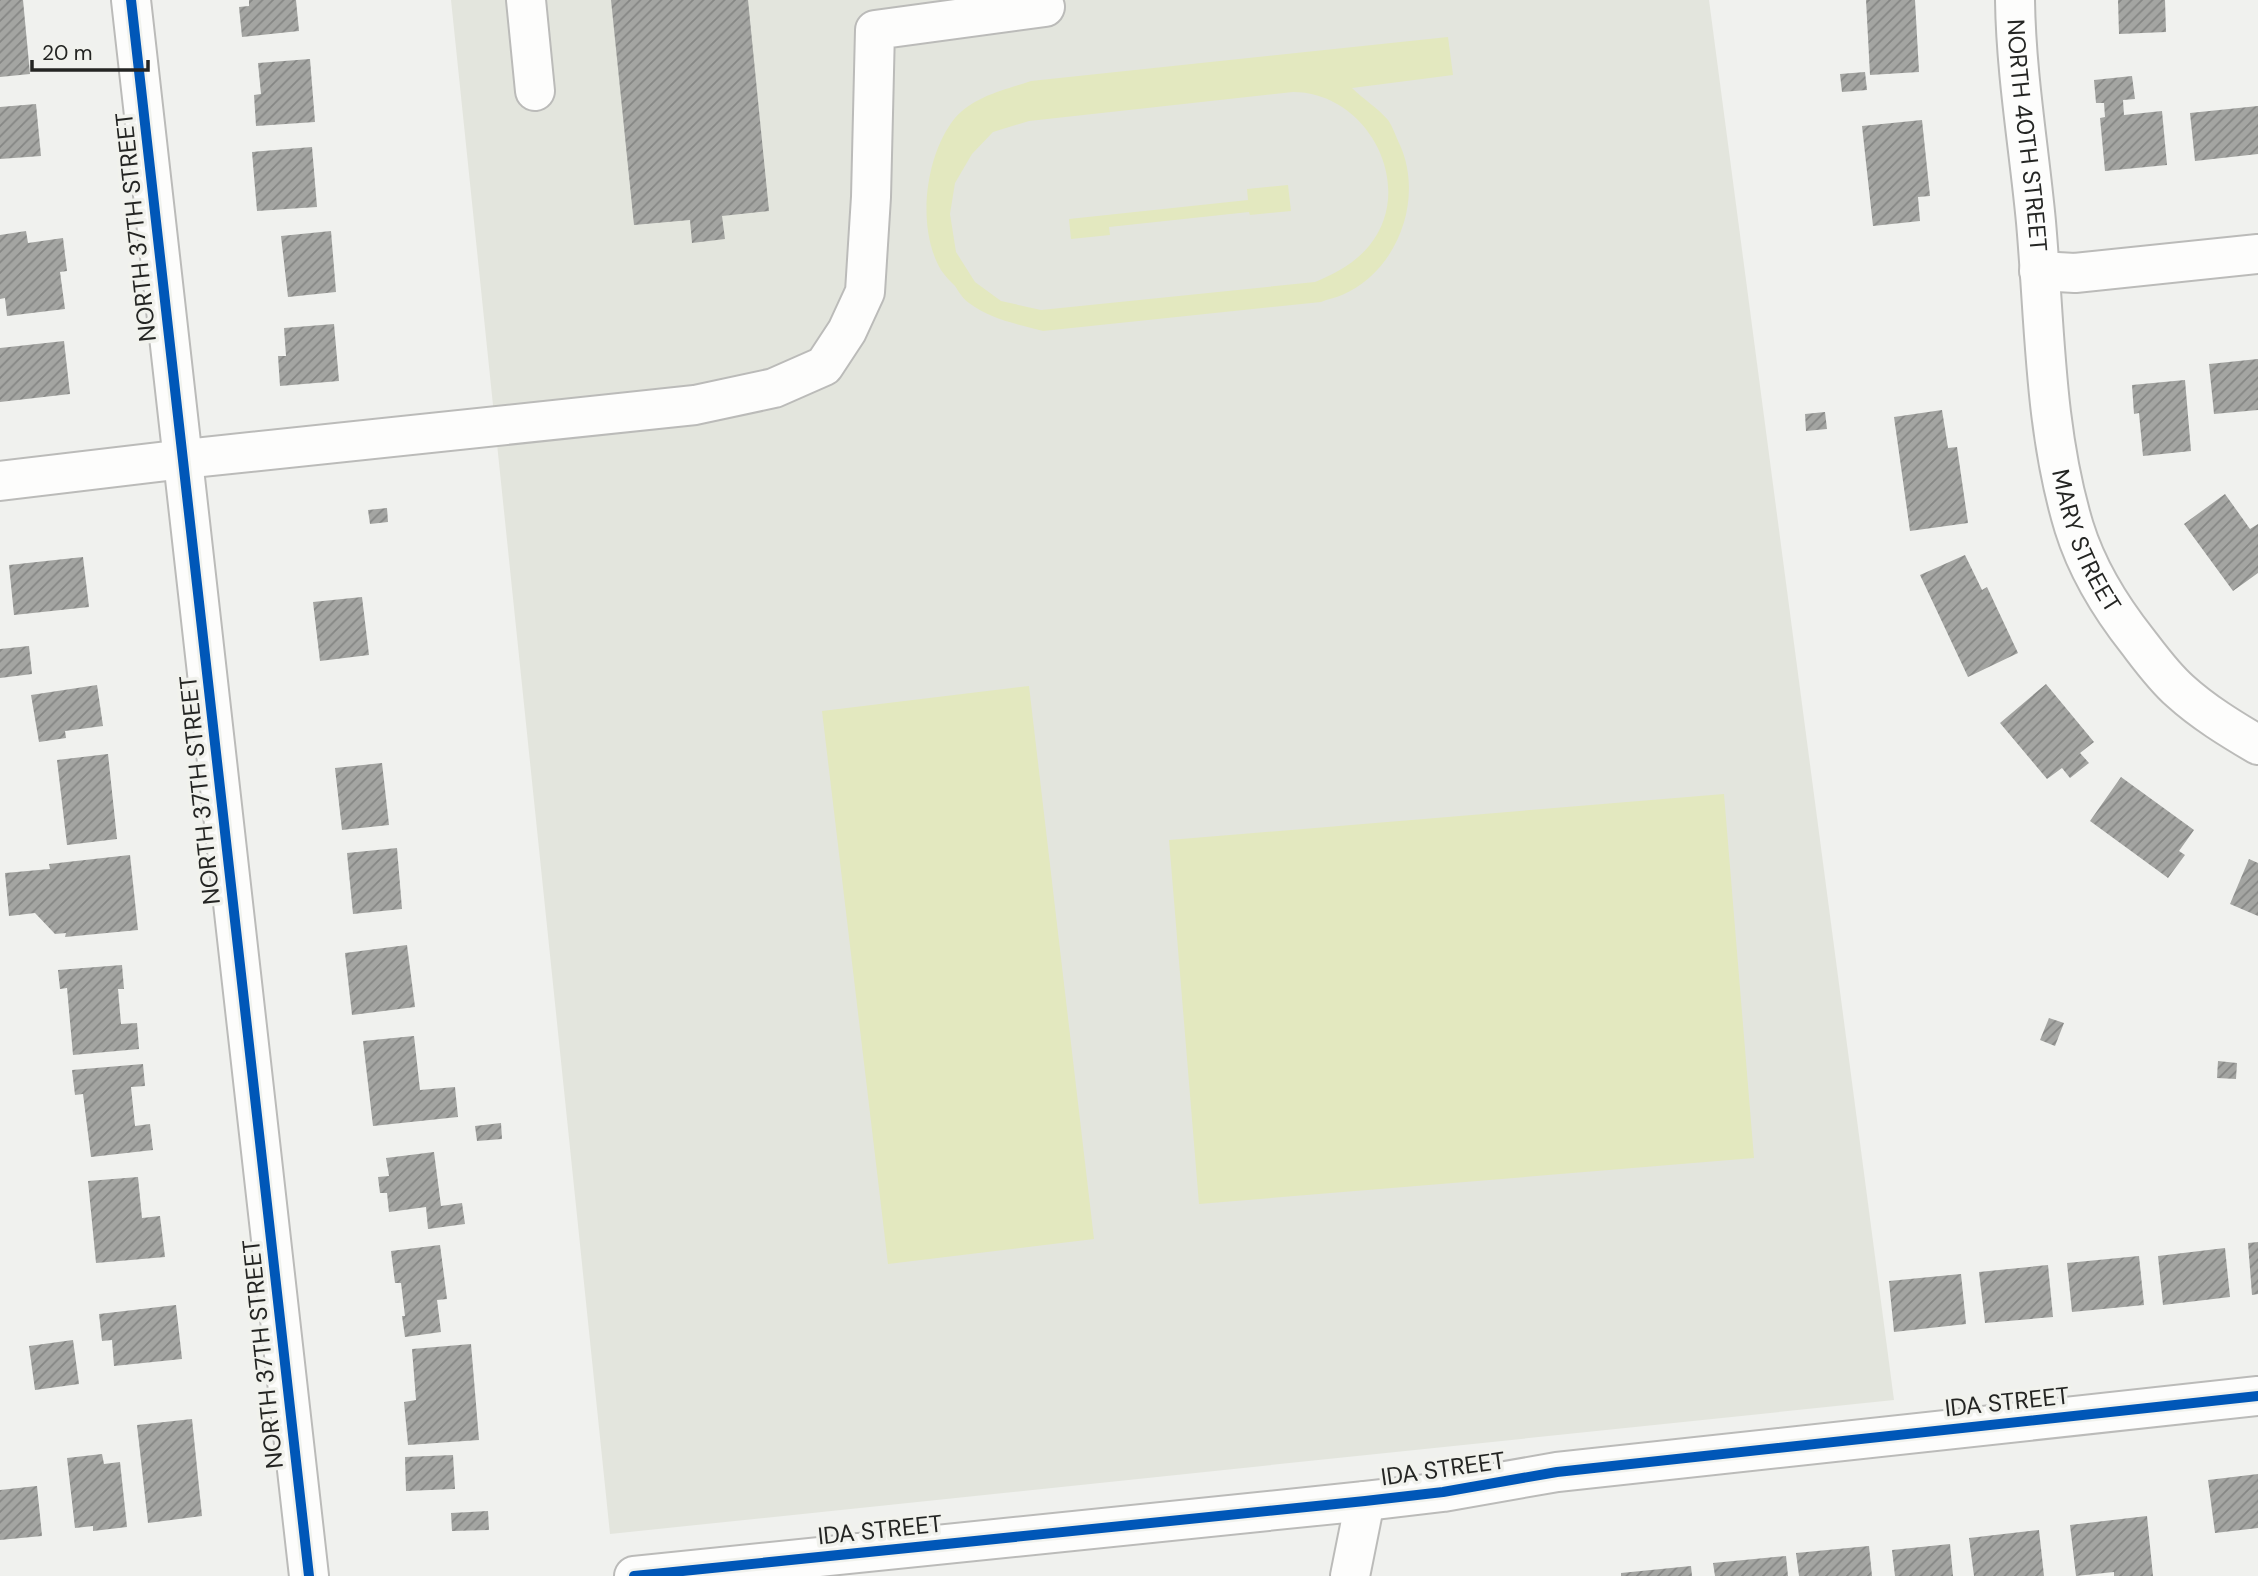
<svg xmlns="http://www.w3.org/2000/svg" width="2258" height="1576" font-family="'DM Sans',sans-serif">
<style>
.built{fill:#e3e5dd}
.green{fill:#e3e8bf;fill-rule:evenodd}
.building{fill:url(#building-hatch)}
.lines{fill:none;stroke-linecap:round;stroke-linejoin:round}
.minor-casing{stroke:#bbbbb9;stroke-width:42}
.minor{stroke:#fdfdfc;stroke-width:38}
.cycleway-casing{stroke:#f1f2ed;stroke-width:15}
.cycleway{stroke:#0057b8;stroke-width:10}
.labels{text-anchor:middle;stroke-width:7;stroke-linejoin:round;paint-order:stroke}
.street-label{font-size:24px;fill:#242523;stroke:#f1f2ed}
</style>
<defs>
<pattern id="building-hatch" width="6" height="6" patternUnits="userSpaceOnUse" patternTransform="scale(1.75)"><rect width="6" height="6" fill="#a4a5a2"/><path d="M-1 1l2-2M0 6l6-6M5 7l2-2" fill="none" stroke="#858684"/></pattern>
</defs>
<rect width="100%" height="100%" fill="#f0f1ee"/>
<!-- built -->
<polygon class="built" points="451,0 1709,0 1894,1400 610,1534"/>
<!-- green -->
<g class="green">
<path d="M 1448,37 L 1453,75 L 1352,88 C 1363,99 1378,108 1388,120 C 1393,127 1396,137 1400,145 C 1424,199 1398,271 1342,295 C 1335,298 1328,299 1321,302 L 1043,331 C 1017,324 990,319 969,303 C 963,299 959,292 955,286 C 950,281 945,276 941,270 C 916,228 925,155 955,118 C 974,96 1004,90 1031,81 ZM 1293,92 C 1367,92 1418,186 1369,246 C 1354,264 1336,273 1315,282 L 1041,310 L 1001,301 L 975,282 L 956,252 L 950,214 L 955,183 L 972,154 L 993,132 L 1029,121 Z"/>
<polygon points="1288,185 1291,211 1250,215 1249,212 1109,227 1110,235 1071,239 1069,219 1248,200 1247,189"/>
<polygon points="1029,686 1094,1239 888,1264 822,711"/>
<polygon points="1724,794 1754,1158 1199,1204 1169,840"/>
</g>
<!-- building -->
<g class="building">
<polygon points="0,0 23,0 30,74 0,77"/>
<polygon points="249,0 296,0 299,31 242,37 239,7 249,6"/>
<polygon points="611,0 748,0 769,211 722,216 725,239 692,243 690,220 634,225"/>
<polygon points="1866,0 1915,0 1919,72 1870,75"/>
<polygon points="2118,0 2165,0 2166,32 2119,34"/>
<polygon points="310,59 315,122 256,126 254,95 261,94 258,63"/>
<polygon points="1865,72 1867,90 1842,92 1840,74"/>
<polygon points="2132,76 2135,99 2123,100 2124,115 2162,111 2167,165 2105,171 2100,118 2105,117 2104,103 2096,103 2094,80"/>
<polygon points="36,104 41,156 0,159 0,107"/>
<polygon points="2258,106 2258,154 2195,161 2190,113"/>
<polygon points="1922,120 1930,196 1918,197 1920,221 1873,226 1862,126"/>
<polygon points="312,147 317,207 257,211 252,152"/>
<polygon points="26,231 28,243 63,238 67,271 60,272 65,309 7,316 5,298 0,299 0,235"/>
<polygon points="331,231 336,292 288,297 281,236"/>
<polygon points="334,324 339,381 280,386 278,356 286,356 284,328"/>
<polygon points="64,341 70,394 0,402 0,348"/>
<polygon points="2258,359 2258,410 2214,414 2209,364"/>
<polygon points="2185,380 2191,451 2143,456 2139,413 2134,414 2132,385"/>
<polygon points="1942,410 1948,448 1957,447 1968,523 1910,531 1894,417"/>
<polygon points="1825,412 1827,429 1806,431 1805,414"/>
<polygon points="2225,494 2250,529 2258,524 2258,573 2233,591 2184,524"/>
<polygon points="387,508 388,522 370,524 368,510"/>
<polygon points="1965,555 1982,590 1987,587 2018,653 1968,677 1920,575"/>
<polygon points="83,557 89,607 14,615 9,565"/>
<polygon points="362,597 369,655 320,661 313,602"/>
<polygon points="29,646 32,674 0,678 0,649"/>
<polygon points="2046,684 2094,742 2080,753 2089,763 2070,778 2062,768 2047,779 2000,723"/>
<polygon points="97,685 103,726 65,731 66,738 39,742 31,695"/>
<polygon points="108,754 117,839 67,845 57,760"/>
<polygon points="382,763 389,825 342,830 335,768"/>
<polygon points="2121,777 2194,830 2179,851 2185,855 2168,878 2090,821"/>
<polygon points="397,848 402,909 353,914 347,853"/>
<polygon points="130,855 138,930 65,937 66,933 55,934 35,913 9,916 5,873 50,869 49,864"/>
<polygon points="2249,859 2258,863 2258,916 2230,904"/>
<polygon points="407,945 415,1007 352,1015 345,953"/>
<polygon points="122,965 124,989 118,989 121,1024 137,1023 139,1049 73,1055 67,988 60,989 58,970"/>
<polygon points="2049,1018 2064,1023 2055,1046 2040,1040"/>
<polygon points="414,1036 420,1090 455,1087 458,1117 373,1126 363,1041"/>
<polygon points="2218,1061 2237,1063 2236,1079 2217,1078"/>
<polygon points="143,1064 145,1086 131,1087 135,1126 150,1124 153,1150 91,1157 83,1094 75,1095 72,1070"/>
<polygon points="501,1123 502,1139 477,1141 475,1126"/>
<polygon points="434,1152 441,1206 462,1203 465,1224 428,1229 426,1207 389,1212 387,1193 380,1193 378,1177 389,1176 386,1158"/>
<polygon points="138,1177 142,1218 160,1216 165,1257 96,1263 88,1181"/>
<polygon points="2258,1242 2258,1294 2252,1295 2248,1243"/>
<polygon points="440,1245 447,1299 437,1300 441,1332 405,1337 402,1316 405,1316 401,1283 395,1283 391,1251"/>
<polygon points="2225,1248 2230,1297 2163,1305 2158,1256"/>
<polygon points="2139,1256 2144,1305 2072,1312 2067,1263"/>
<polygon points="2048,1265 2053,1317 1985,1323 1979,1272"/>
<polygon points="1961,1274 1966,1324 1894,1332 1889,1281"/>
<polygon points="176,1305 182,1359 114,1366 112,1340 102,1341 99,1314"/>
<polygon points="73,1340 79,1384 35,1390 29,1346"/>
<polygon points="471,1344 479,1440 408,1445 404,1402 416,1400 412,1349"/>
<polygon points="192,1419 202,1516 148,1523 137,1425"/>
<polygon points="102,1454 104,1464 120,1462 127,1527 93,1531 93,1526 75,1528 67,1458"/>
<polygon points="453,1455 455,1489 406,1491 405,1457"/>
<polygon points="2258,1474 2258,1528 2215,1533 2208,1480"/>
<polygon points="37,1486 42,1536 0,1540 0,1490"/>
<polygon points="488,1511 489,1530 452,1531 451,1513"/>
<polygon points="2147,1516 2153,1576 2114,1576 2114,1572 2076,1576 2070,1525"/>
<polygon points="2039,1530 2044,1576 1974,1576 1969,1538"/>
<polygon points="1950,1544 1953,1576 1895,1576 1892,1550"/>
<polygon points="1869,1546 1872,1576 1799,1576 1796,1553"/>
<polygon points="1786,1556 1788,1576 1715,1576 1713,1563"/>
<polygon points="1691,1566 1692,1576 1621,1576 1621,1573"/>
</g>
<g class="lines">
<defs>
<g id="minor">
<polyline points="131,0 309,1576"/>
<polyline points="526,0 535,91"/>
<path id="s1" d="M 2015,0 C 2016,74 2029,148 2036,222 C 2045,324 2044,428 2074,527 C 2087,569 2111,608 2138,642 C 2151,659 2164,677 2180,691 C 2203,712 2231,729 2258,745"/>
<polyline points="2039,271 2075,273 2258,254"/>
<polyline points="0,481 184,459 695,405 774,388 824,366 847,331 865,292 871,197 875,30 1045,7"/>
<polyline points="634,1576 1365,1501 1443,1492 1557,1472 2258,1396"/>
<polyline points="1350,1576 1365,1501"/>
</g>
</defs>
<!-- minor casing -->
<use href="#minor" class="minor-casing"/>
<!-- minor -->
<use href="#minor" class="minor"/>
<defs>
<g id="cycleway">
<polyline points="131,0 309,1576"/>
<polyline points="634,1576 1365,1501 1443,1492 1557,1472 2258,1396"/>
</g>
</defs>
<!-- cycleway casing -->
<use href="#cycleway" class="cycleway-casing"/>
<!-- cycleway -->
<use href="#cycleway" class="cycleway"/>
</g>
<g class="labels">
<!-- street labels -->
<g class="street-label">
<text dy="8" stroke="none"><textPath href="#s1" startOffset="136">NORTH 40TH STREET</textPath></text>
<text transform="translate(136 227) rotate(-96)" y="8">NORTH 37TH STREET</text>
<text dy="8" stroke="none"><textPath href="#s1" startOffset="548">MARY STREET</textPath></text>
<text transform="translate(200 790) rotate(-96)" y="8">NORTH 37TH STREET</text>
<text transform="translate(263 1354) rotate(-96)" y="8">NORTH 37TH STREET</text>
<text transform="translate(2007 1402) rotate(-6)" y="8">IDA STREET</text>
<text transform="translate(1443 1469) rotate(-8)" y="8">IDA STREET</text>
<text transform="translate(880 1530) rotate(-6)" y="8">IDA STREET</text>
</g>
</g>
<!-- scale -->
<path d="M32 60v10h116v-10" fill="none" stroke="#242523" stroke-width="3.5"/>
<text x="42" y="60" font-size="21" fill="#242523" stroke="#f1f2ed" stroke-width="5" paint-order="stroke">20 m</text>
</svg>
